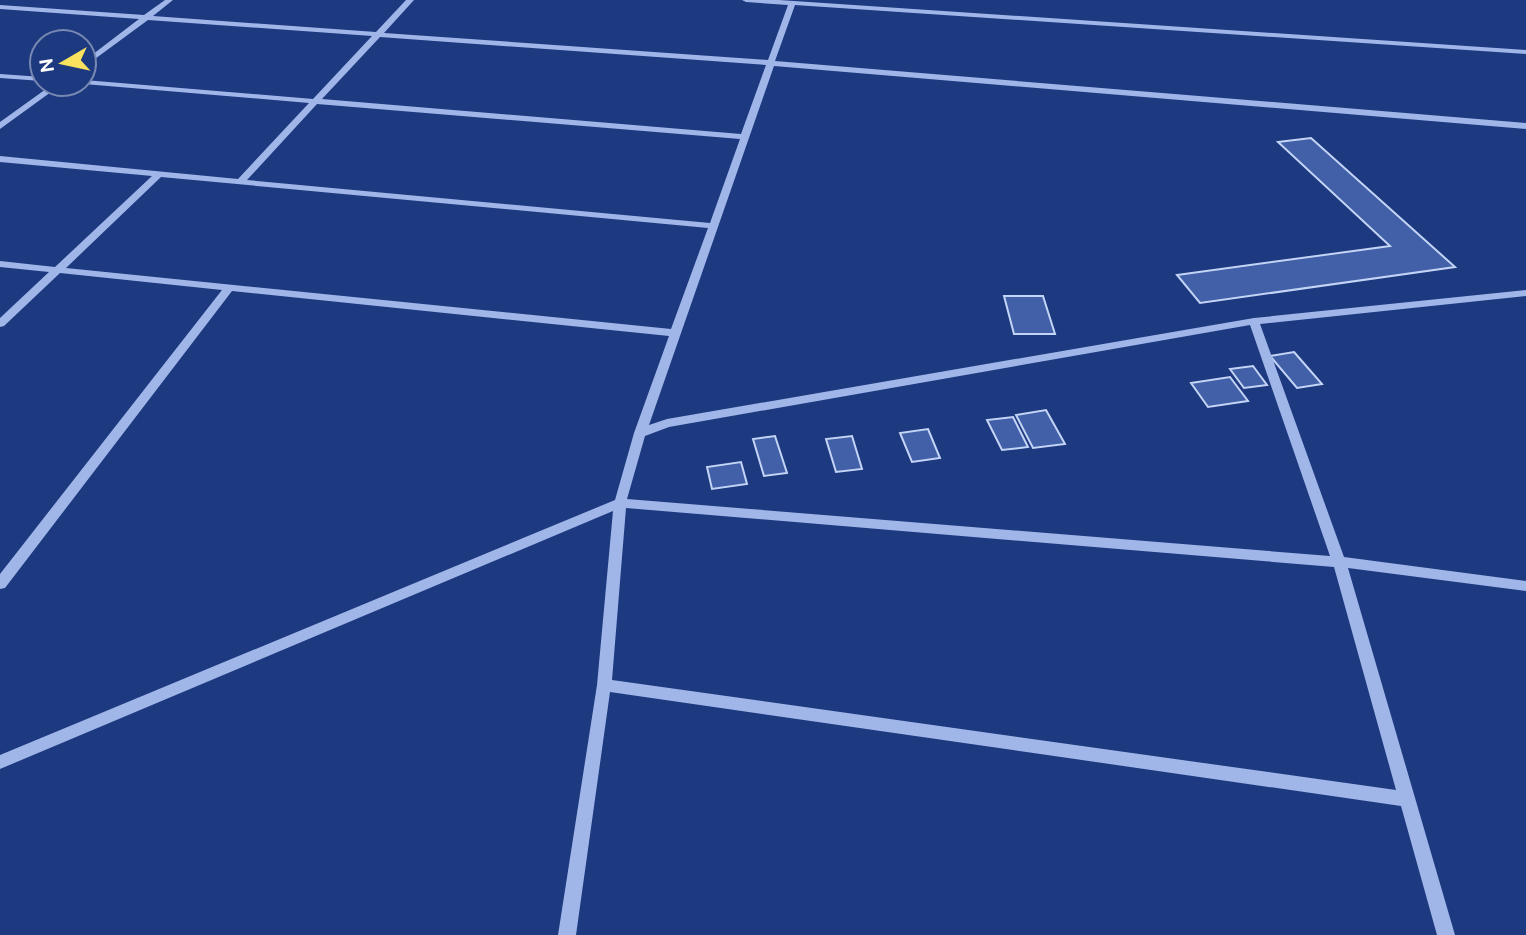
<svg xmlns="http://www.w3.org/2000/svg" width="1526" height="935" font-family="Ubuntu,sans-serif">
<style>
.building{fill:#4160a7;stroke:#c4d4f6;stroke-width:2}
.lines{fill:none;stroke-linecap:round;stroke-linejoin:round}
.minor{fill:#a0b6e9;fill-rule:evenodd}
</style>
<rect width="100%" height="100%" fill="#1d397f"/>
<!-- building -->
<g class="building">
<polygon points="1311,138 1455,267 1200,303 1177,275 1390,246 1278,142"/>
<polygon points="1004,296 1043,296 1055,334 1014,334"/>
<polygon points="1294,352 1322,384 1297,388 1270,356"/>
<polygon points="1253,366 1267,385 1244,388 1230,369"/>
<polygon points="1230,377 1248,401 1208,407 1191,383"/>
<polygon points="1046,410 1065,444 1033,448 1016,415"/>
<polygon points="1013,417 1028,447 1002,450 987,420"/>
<polygon points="928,429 940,458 912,462 900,433"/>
<polygon points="775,436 787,473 764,476 753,439"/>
<polygon points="852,436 862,469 836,472 826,439"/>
<polygon points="741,462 747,484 712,489 707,467"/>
</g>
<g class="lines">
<!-- minor -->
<g class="minor">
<path d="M 165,0 L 173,0 L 153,16 L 376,32 L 406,0 L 414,0 L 384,33 L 768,60 L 788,5 L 746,2 L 742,0 L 779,0 L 1526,50 L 1526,54 L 795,5 L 775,61 L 1526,123 L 1526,129 L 774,66 L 649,425 L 667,419 L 1254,318 L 1526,290 L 1526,296 L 1260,324 L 1344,557 L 1526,581 L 1526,591 L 1348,568 L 1455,935 L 1437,935 L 1401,806 L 610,692 L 576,935 L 558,935 L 597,685 L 613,511 L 0,769 L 0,755 L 615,500 L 634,433 L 669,336 L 232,291 L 5,588 L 0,589 L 0,574 L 222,290 L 60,273 L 4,326 L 0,327 L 0,318 L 49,272 L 0,267 L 0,261 L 55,267 L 152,176 L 0,162 L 0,156 L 238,179 L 309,103 L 84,84 L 82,84 L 84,80 L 313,99 L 372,36 L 148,20 L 84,67 L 84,61 L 139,19 L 0,9 L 0,5 L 144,15 ZM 380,37 L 766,65 L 741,134 L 322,99 ZM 317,104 L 740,139 L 710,223 L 247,180 ZM 161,177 L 708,228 L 671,329 L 66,268 ZM 1250,325 L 1330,556 L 627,499 L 645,436 L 669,427 ZM 626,508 L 1334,567 L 1396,790 L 612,680 Z"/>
<polygon points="0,74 42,77 42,81 0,78"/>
<polygon points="53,84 62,84 0,129 0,122"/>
</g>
</g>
<!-- north arrow -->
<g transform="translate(63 63) rotate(261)"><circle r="33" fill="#1d397f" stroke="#7788b2" stroke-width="2"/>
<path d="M0-5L12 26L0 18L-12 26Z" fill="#f8e25e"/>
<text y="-10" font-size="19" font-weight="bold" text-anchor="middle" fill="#ffffff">N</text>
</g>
</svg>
